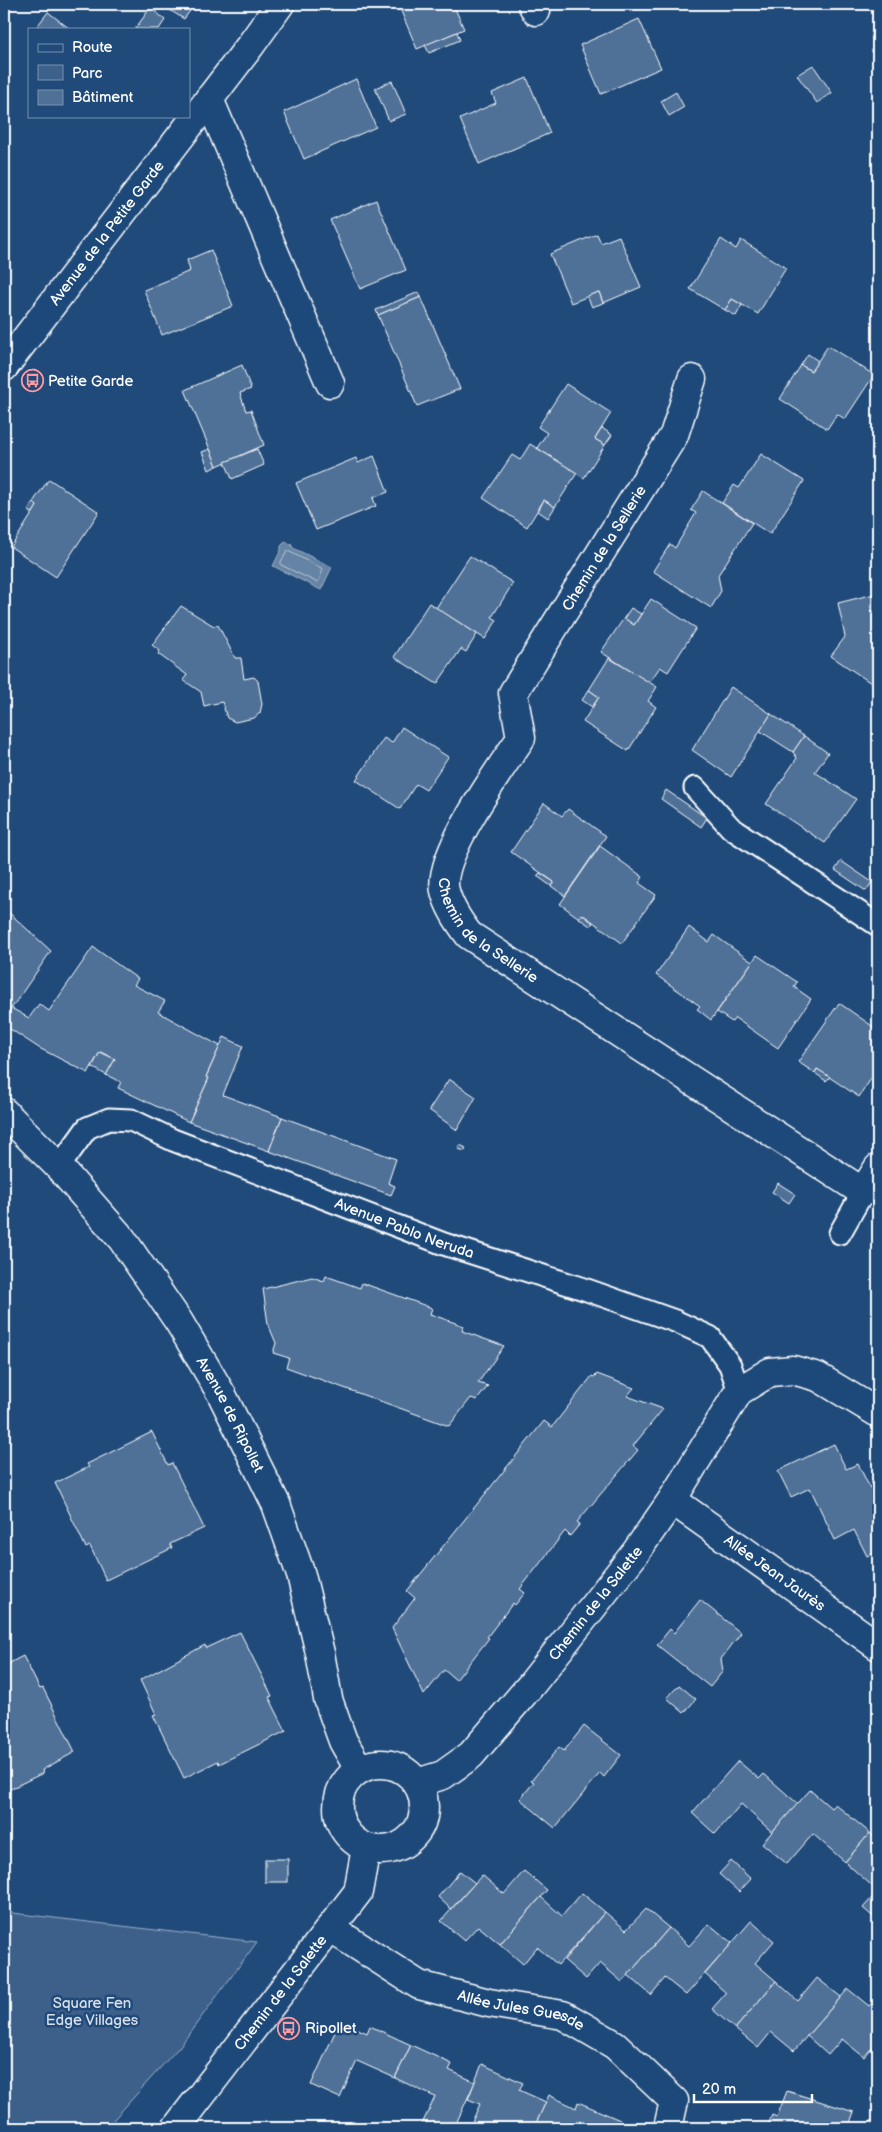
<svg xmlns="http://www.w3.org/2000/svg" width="882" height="2132" font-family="'Balsamiq Sans',sans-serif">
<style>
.green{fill:#3c618b;stroke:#9eb0c5}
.water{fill:#6583a4;stroke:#a3b5c8}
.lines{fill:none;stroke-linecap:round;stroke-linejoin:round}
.shore{stroke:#c1cddb;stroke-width:1}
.building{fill:#507197;stroke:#fff}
.lane-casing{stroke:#fff;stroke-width:25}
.street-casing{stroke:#fff;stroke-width:31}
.secondary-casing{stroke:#fff;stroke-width:31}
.lane{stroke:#1f4a7a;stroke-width:21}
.street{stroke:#1f4a7a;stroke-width:28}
.secondary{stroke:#1f4a7a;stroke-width:28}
.labels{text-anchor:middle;stroke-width:5;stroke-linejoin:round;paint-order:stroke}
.street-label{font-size:15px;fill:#fff;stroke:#1f4a7a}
.poi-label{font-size:15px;fill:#fff;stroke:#1f4a7a;text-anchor:start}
.park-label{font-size:15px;fill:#d8dfe8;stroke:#1f4a7a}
</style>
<rect width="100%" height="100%" fill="#1f4a7a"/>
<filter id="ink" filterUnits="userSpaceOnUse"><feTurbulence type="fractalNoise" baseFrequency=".02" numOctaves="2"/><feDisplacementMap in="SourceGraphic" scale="10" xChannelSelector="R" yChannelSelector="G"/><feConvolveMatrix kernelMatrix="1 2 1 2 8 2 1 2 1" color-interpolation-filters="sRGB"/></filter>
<g filter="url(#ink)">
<!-- green -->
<polygon class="green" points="4,1912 257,1942 180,2046 106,2128 4,2128"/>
<!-- water -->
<polygon class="water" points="285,542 291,544 293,548 332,567 321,590 273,566 281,550 281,546"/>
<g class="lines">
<!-- shore -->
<polygon class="shore" points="288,551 323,569 319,581 316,582 281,565 281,562"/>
</g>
<!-- building -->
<g class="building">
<polygon points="160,4 195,4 184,19"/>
<polygon points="398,4 453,4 464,29 417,49"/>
<polygon points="151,7 165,20 159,29 135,29"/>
<polygon points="48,12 70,29 35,29"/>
<polygon points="639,19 661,68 601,94 580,45"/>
<polygon points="457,32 460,40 429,53 425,45"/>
<polygon points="813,65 832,93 817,103 797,75"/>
<polygon points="527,78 550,133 479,164 460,119 496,103 492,93"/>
<polygon points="356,79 376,127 304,159 284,112"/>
<polygon points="392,81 406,114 389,121 375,88"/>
<polygon points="676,92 684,107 669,116 661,101"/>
<polygon points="376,200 406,270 360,289 330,220"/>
<polygon points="597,234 601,243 619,236 641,287 603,303 599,292 571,303 550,254"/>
<polygon points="721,239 736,249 741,240 786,268 758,314 732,299 725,310 690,289"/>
<polygon points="211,250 233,306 162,335 144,290 190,271 187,260"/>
<polygon points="419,292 421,297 378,315 376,310"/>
<polygon points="599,292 603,303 592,307 587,296"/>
<polygon points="421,297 460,389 417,406 378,315"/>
<polygon points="732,299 742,305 736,316 725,310"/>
<polygon points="828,346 874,375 845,419 837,414 827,429 780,399 801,365 811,371"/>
<polygon points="808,354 818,361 811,371 801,365"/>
<polygon points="242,365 251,389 240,393 246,411 251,410 264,445 217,466 185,390"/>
<polygon points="34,370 41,375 29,391 22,386"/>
<polygon points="566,384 611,413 595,439 605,445 584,478 537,448 547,433 538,427"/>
<polygon points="602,428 612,435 605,445 595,439"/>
<polygon points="530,444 577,473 555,507 544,500 527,527 483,498 512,455 520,460"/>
<polygon points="210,449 217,466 209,470 202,452"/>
<polygon points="257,449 264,465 232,479 225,462"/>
<polygon points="761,454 804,481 770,534 722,503 734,485 739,488"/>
<polygon points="374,456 388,492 373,498 376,506 316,530 296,483 356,458 358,463"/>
<polygon points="49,479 99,512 56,577 11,547 37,506 33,502"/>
<polygon points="703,491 752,523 718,575 721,591 711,608 653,571 670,544 675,548 696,513 691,510"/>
<polygon points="544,500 555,507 548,518 538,511"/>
<polygon points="33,502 37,506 33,513 28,511"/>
<polygon points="470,556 513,583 492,617 497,620 485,639 436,608"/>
<polygon points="878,593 878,684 877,687 831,656 845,637 838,603"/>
<polygon points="651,599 696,628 668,672 660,667 649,683 601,652 624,618 634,625"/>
<polygon points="429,603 477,634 466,652 461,649 437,684 394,657"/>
<polygon points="181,606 214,626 218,625 235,658 241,658 244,679 254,677 258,681 262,704 260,713 254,718 235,722 227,718 222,702 204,706 201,692 183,680 187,675 158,654 160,651 152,645"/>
<polygon points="631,608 641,614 634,625 624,618"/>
<polygon points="609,658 657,687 648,701 656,707 628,751 583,722 599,697 589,690"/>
<polygon points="731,687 771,714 731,777 692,750"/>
<polygon points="589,690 599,697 592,707 582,700"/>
<polygon points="771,714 804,736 793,752 760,731"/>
<polygon points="402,727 448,757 426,790 416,784 400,809 356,780 384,738 392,743"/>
<polygon points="804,736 828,753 815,772 856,799 825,843 766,804 797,758 793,752"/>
<polygon points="666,790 707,818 701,827 661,799"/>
<polygon points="544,803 562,816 568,809 606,836 565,896 551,886 554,882 511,852"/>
<polygon points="600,846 643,877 639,883 656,895 622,943 582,914 579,918 560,904"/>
<polygon points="841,861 872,882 866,891 835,870"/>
<polygon points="540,873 554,882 551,886 537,876"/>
<polygon points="4,908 51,951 4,1019"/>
<polygon points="582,914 593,923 590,926 579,918"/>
<polygon points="689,927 709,942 714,935 752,962 711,1020 697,1009 700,1006 656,975"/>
<polygon points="93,947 138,979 134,985 165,1001 158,1012 220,1046 206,1077 209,1078 189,1122 118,1088 121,1082 106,1075 115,1059 100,1052 88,1073 39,1048 4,1025 4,1019 11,1008 29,1018 39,1004 49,1011"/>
<polygon points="757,955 797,982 794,987 811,999 778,1048 735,1018 732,1022 717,1012"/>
<polygon points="839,1003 878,1030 878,1068 859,1097 817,1069 815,1073 798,1062"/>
<polygon points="224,1037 243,1046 223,1095 282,1117 269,1151 189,1122 209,1078 206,1077"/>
<polygon points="100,1052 115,1059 106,1075 92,1067"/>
<polygon points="817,1069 830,1077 826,1081 815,1073"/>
<polygon points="449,1079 476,1097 457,1130 429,1110"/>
<polygon points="282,1117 396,1159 388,1183 395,1186 391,1195 269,1151"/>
<polygon points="460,1145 466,1148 465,1151 458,1149"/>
<polygon points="778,1183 795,1194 789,1203 772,1192"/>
<polygon points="326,1276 360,1288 362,1283 432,1308 430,1314 464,1326 462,1331 504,1346 478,1383 488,1386 477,1400 471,1398 449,1426 286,1367 289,1358 273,1353 276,1343 268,1324 263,1289 312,1277 324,1281"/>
<polygon points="597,1374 634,1388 627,1396 663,1409 633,1446 638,1450 577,1522 580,1524 570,1536 565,1531 520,1589 525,1593 515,1605 513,1603 487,1637 489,1638 456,1680 444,1670 424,1695 392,1628 415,1598 407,1591 544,1421 552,1427 592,1376 594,1377"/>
<polygon points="152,1432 168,1465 172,1463 204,1528 170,1544 172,1548 106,1580 90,1546 86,1548 55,1483 89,1467 87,1464"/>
<polygon points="834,1444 846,1469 858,1464 870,1488 878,1485 878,1560 875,1553 867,1556 854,1530 835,1540 810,1488 791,1497 778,1471"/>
<polygon points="700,1600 741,1633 721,1659 723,1671 710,1687 657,1645 670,1629 674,1633"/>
<polygon points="240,1632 272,1696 269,1697 286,1731 219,1764 218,1761 184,1778 153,1715 156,1714 140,1680 205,1645 206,1648"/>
<polygon points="23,1656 40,1689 43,1688 75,1752 42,1770 43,1773 4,1792 4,1666"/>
<polygon points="679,1685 696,1699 684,1713 667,1698"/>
<polygon points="584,1726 621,1755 604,1777 600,1773 555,1828 520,1799 534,1782 531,1781 559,1747 564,1751"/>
<polygon points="738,1761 759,1779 764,1774 798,1804 772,1832 741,1804 715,1834 692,1813"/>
<polygon points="810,1790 831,1808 835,1804 870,1833 845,1862 813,1834 787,1864 762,1843"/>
<polygon points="870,1833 878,1841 878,1921 863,1908 878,1891 845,1862"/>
<rect x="265" y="1859" width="23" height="23"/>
<polygon points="731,1861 751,1879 739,1892 719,1874"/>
<polygon points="460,1871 475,1883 451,1909 438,1897"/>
<polygon points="524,1871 547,1890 500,1944 478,1926 464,1941 441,1921 482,1875 504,1894"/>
<polygon points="582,1893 605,1912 558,1965 537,1947 523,1964 500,1944 541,1897 562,1916"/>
<polygon points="646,1909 669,1928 622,1982 600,1963 586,1979 564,1960 605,1912 626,1930"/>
<polygon points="751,1921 774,1941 755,1963 776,1981 735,2029 712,2009 726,1993 705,1974"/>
<polygon points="709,1924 732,1943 686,1995 665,1978 651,1995 628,1975 669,1928 689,1946"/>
<polygon points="817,1978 841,1997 794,2051 771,2032 758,2048 735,2029 776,1981 798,2001"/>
<polygon points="848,1989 869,2006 877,1997 878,1998 878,2041 864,2057 842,2039 828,2055 807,2036"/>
<polygon points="340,2021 367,2033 370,2026 411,2045 395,2078 357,2061 340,2098 311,2085"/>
<polygon points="411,2045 452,2064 449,2070 475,2082 454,2128 420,2128 435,2097 395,2078"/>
<polygon points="482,2064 523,2083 519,2090 546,2102 534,2128 479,2128 471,2124 480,2104 468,2099"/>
<polygon points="787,2091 854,2112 848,2128 767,2128 772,2115 777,2117"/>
<polygon points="549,2095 576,2108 578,2102 620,2120 616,2128 534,2128"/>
</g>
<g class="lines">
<defs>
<g id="lane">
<polyline points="695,788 731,828 878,925"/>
<path id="s1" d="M 59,1167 L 87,1128 L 109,1119 L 131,1120 L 173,1140 L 444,1244 L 587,1290 L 675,1321 L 710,1337 L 730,1365 L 739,1391"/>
<polyline points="840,1233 863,1192"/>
</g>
<g id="street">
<polyline points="532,4 536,11"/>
<polyline points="209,99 330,383"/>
<path id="s2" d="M 692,379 L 674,435 L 513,693 L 521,738 C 501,768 436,857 445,891 C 449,907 459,922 469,935 L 863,1192 L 878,1168"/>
<path id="s3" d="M 672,1500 L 878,1646"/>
<path id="s4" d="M 417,1783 L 443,1775 L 471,1755 L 531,1685 L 636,1552 L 672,1500 L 739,1391 L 770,1372 L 793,1370 L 818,1377 L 878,1413"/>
<path id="s5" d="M 330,1928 L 419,1985 L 489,2003 L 563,2015 L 615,2045 L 674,2101 L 668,2128"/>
</g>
<g id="secondary">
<path id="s6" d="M 4,367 L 250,46 L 280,4"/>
<path id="s7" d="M 4,1112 L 59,1167 L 122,1239 L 179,1322 L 222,1395 L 276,1504 L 301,1575 L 320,1653 L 328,1699 L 335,1719 L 343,1741 L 359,1769"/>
<circle cx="381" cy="1807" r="43"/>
<path id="s8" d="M 176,2128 L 358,1892 L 366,1848"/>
</g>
</defs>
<!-- lane casing -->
<use href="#lane" class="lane-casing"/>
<!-- street casing -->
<use href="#street" class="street-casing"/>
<!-- secondary casing -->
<use href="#secondary" class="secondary-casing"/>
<!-- lane -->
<use href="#lane" class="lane"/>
<!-- street -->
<use href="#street" class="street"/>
<!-- secondary -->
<use href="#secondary" class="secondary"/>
</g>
</g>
<!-- icons -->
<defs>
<symbol id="bus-ring" viewBox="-11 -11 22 22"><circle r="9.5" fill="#1f4a7a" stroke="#ff9aa2" stroke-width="1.5"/><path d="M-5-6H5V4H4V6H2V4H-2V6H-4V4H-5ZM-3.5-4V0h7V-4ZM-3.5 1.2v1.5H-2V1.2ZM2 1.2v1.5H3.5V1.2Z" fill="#ff9aa2"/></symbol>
</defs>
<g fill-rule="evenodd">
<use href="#bus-ring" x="20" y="368" width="25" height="25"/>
<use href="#bus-ring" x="276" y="2016" width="25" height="25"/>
</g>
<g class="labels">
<!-- street labels -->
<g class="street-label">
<text dy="5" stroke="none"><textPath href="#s6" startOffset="169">Avenue de la Petite Garde</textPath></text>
<text transform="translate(604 548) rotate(-58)" y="5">Chemin de la Sellerie</text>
<text dy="5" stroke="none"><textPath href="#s2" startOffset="641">Chemin de la Sellerie</textPath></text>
<text dy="5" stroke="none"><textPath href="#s1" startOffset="388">Avenue Pablo Neruda</textPath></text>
<text dy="5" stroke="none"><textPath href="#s7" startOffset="380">Avenue de Ripollet</textPath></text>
<text dy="5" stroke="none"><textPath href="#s3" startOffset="126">Allée Jean Jaurès</textPath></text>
<text dy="5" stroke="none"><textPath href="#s4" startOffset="258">Chemin de la Salette</textPath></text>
<text dy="5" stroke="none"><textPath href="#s8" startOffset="171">Chemin de la Salette</textPath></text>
<text dy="5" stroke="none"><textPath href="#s5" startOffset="211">Allée Jules Guesde</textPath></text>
</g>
<!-- poi labels -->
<g class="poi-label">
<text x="48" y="386">Petite Garde</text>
<text x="305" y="2033">Ripollet</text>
</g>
<!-- park labels -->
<g class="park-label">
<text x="92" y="2008">Square Fen<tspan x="92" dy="17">Edge Villages</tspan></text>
</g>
</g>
<!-- margin -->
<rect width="882" height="2132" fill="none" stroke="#1f4a7a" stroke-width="20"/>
<rect x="10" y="10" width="862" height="2112" fill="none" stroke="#fff" stroke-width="2" filter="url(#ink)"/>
<!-- legend -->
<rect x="28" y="28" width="162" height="90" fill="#1f4a7a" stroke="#7992af"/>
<rect x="38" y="44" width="25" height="8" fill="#1f4a7a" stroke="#7992af"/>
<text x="72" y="52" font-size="15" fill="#ffffff">Route</text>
<rect x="38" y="65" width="25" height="15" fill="#3c618b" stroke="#7992af"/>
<text x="72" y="78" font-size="15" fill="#ffffff">Parc</text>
<rect x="38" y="90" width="25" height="15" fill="#507197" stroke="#7992af"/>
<text x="72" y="102" font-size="15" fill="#ffffff">Bâtiment</text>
<!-- scale -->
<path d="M694 2094v8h118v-8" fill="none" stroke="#ffffff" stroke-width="2.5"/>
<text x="702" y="2094" font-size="15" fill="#ffffff" stroke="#1f4a7a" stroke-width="4" paint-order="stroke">20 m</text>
</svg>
